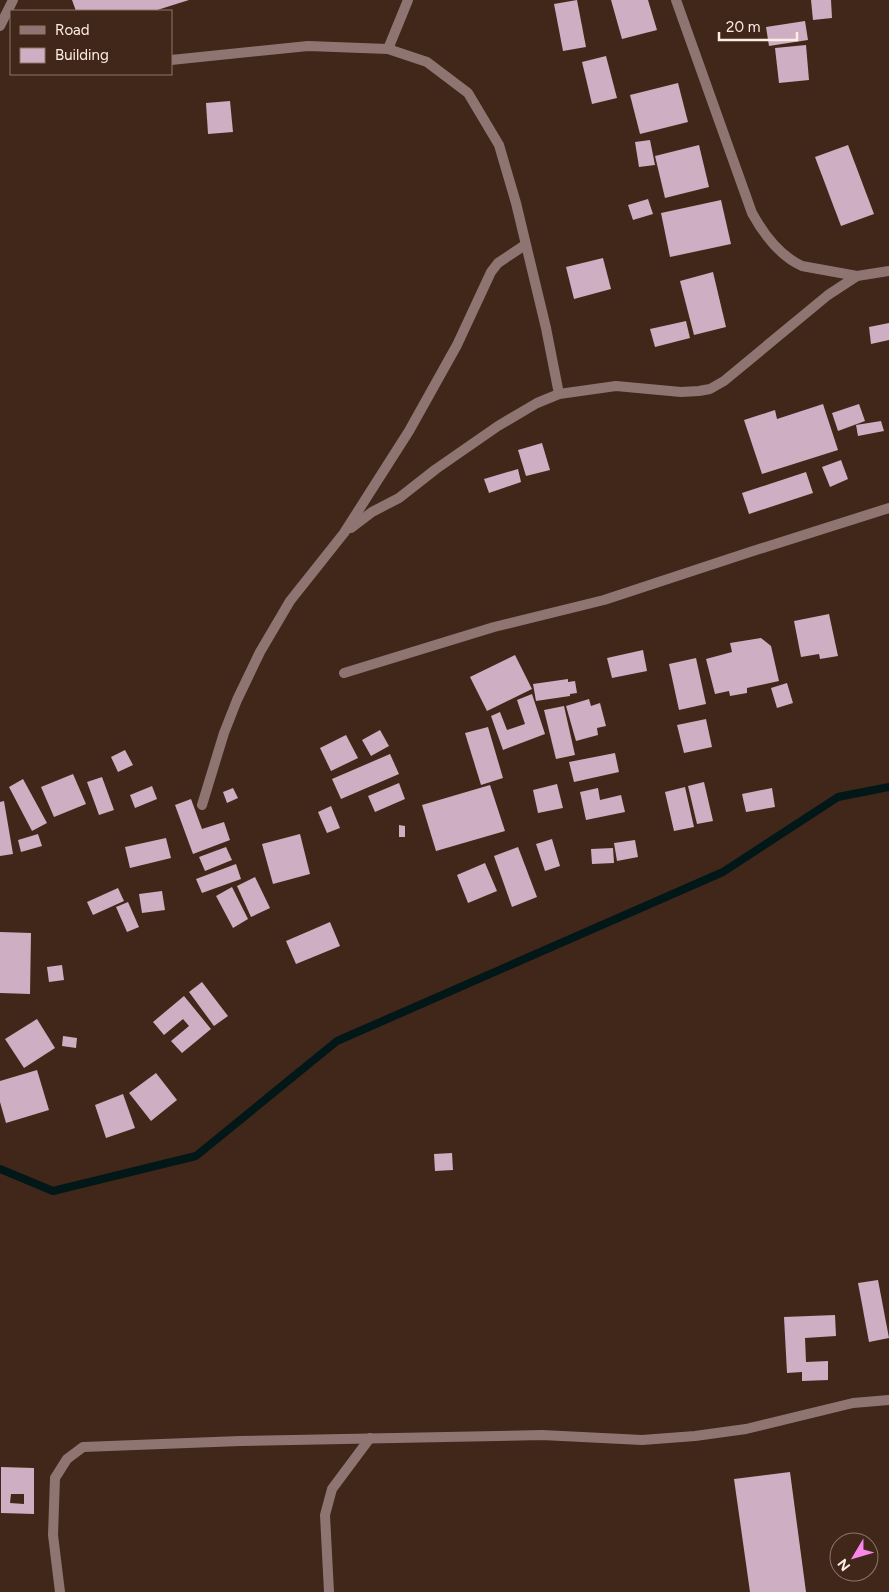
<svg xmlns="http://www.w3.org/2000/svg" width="889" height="1592" font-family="Figtree,sans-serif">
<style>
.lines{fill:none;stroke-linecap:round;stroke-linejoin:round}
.stream{stroke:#021717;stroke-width:8}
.building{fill:#ceaec2;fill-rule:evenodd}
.lane{stroke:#8f7572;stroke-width:10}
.street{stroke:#8f7572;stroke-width:10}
</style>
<rect width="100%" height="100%" fill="#402719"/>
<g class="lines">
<!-- stream -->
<polyline class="stream" points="0,1169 53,1191 196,1156 337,1041 723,872 838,797 889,787"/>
</g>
<!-- building -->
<g class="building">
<polygon points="72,0 189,0 154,11 76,11"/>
<polygon points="577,0 586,47 563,51 554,4"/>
<polygon points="611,0 648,0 657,30 622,39"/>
<polygon points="811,0 831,0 832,18 813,20"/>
<polygon points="805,21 808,40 769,46 766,27"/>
<polygon points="806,45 809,80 779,83 775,48"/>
<polygon points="606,56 617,98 592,104 582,62"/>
<polygon points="678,83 688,122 640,134 630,95"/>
<polygon points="230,101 233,132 208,134 206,103"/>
<polygon points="650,140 655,165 639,167 635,142"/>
<polygon points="699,145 709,187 665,198 655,156"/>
<polygon points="848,145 874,214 841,226 815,157"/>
<polygon points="648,199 653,214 633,220 628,205"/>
<polygon points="721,200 731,244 670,257 661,213"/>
<polygon points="603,258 611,289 574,299 566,267"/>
<polygon points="713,272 726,327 694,335 680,281"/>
<polygon points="686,321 690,338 655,347 650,329"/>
<polygon points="889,323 889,340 871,344 869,327"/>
<polygon points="823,404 838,450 762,474 744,420 775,410 777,419"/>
<polygon points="859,404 865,421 838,431 832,413"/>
<polygon points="881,421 884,431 858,436 856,425"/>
<polygon points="542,443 550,470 526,476 518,450"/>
<polygon points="841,460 848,479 830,487 822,467"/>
<polygon points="518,469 521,482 489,493 484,479"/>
<polygon points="806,472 813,493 749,514 742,493"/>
<polygon points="829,614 838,656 820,659 819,654 801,657 794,621"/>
<polygon points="761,638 771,646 779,681 747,688 747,693 730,696 729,691 715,694 706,659 732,652 730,643"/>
<polygon points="643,650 647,671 612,678 607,658"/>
<polygon points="515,655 532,689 487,711 470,677"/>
<polygon points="696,658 706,704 679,710 669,664"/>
<polygon points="568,679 568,682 575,681 577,693 570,694 570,696 536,701 533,684"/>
<polygon points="787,683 793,703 777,708 771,688"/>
<polygon points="532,694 545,734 503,750 491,716 500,712 507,730 525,724 517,700"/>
<polygon points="589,699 591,706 600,703 606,726 597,728 598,735 576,741 566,706"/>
<polygon points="564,706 575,755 556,759 544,710"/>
<polygon points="706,719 712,747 684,753 677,725"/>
<polygon points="488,727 503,778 481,785 465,733"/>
<polygon points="380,730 389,746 371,756 362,740"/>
<polygon points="346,735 358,758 331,771 320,748"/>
<polygon points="125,750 133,765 118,772 111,757"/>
<polygon points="615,753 619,772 574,782 569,762"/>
<polygon points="390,754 399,774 341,799 332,779"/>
<polygon points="73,774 86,804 54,817 41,787"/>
<polygon points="102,777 114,810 99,815 87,782"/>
<polygon points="23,779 47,823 32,831 9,787"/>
<polygon points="704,782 713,821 697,824 688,786"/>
<polygon points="399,783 405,799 375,812 368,796"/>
<polygon points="557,784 563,808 538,813 533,790"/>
<polygon points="490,785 505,831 436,851 422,805"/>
<polygon points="152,786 157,799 135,808 130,795"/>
<polygon points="685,787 694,827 674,831 665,792"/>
<polygon points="233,788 238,798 227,803 223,792"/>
<polygon points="598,788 600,800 621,795 625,812 586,820 580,792"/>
<polygon points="772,788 775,807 746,812 742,794"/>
<polygon points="191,799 202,829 224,822 230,840 193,854 175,805"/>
<polygon points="4,801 13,854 0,856 0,802"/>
<polygon points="331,806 340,828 327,833 318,812"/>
<polygon points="399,825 405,826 405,837 399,837"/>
<polygon points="38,834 42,846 21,852 18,840"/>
<polygon points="300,834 310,874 273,884 262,844"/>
<polygon points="166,838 171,858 130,868 125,847"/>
<polygon points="552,839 560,866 545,871 536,844"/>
<polygon points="635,840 638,857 617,861 614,843"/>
<polygon points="226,847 232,860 205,871 199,857"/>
<polygon points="518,847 537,897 512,907 494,856"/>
<polygon points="613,848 614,863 592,864 591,849"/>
<polygon points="485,863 497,891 468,903 457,875"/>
<polygon points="236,864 241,879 202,893 196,879"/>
<polygon points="255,877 270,908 251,917 237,886"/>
<polygon points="232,887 248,919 233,928 216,896"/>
<polygon points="118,888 124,901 93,915 87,902"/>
<polygon points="162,891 165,910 142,913 139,894"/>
<polygon points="128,902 139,927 127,932 116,907"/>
<polygon points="330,922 340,946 296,964 286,941"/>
<polygon points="0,932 31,933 30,994 0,993"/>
<polygon points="62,965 64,980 49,982 47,967"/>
<polygon points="202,982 228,1016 214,1026 189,992"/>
<polygon points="184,996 211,1029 182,1053 171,1041 189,1026 183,1019 164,1035 153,1022"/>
<polygon points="37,1019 55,1048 24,1068 5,1039"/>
<polygon points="63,1036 77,1038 76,1048 62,1046"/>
<polygon points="37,1070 49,1110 6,1123 0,1102 0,1081"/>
<polygon points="156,1073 177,1100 151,1121 129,1093"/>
<polygon points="123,1094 135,1128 106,1138 95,1105"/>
<polygon points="452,1153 453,1170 435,1171 434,1154"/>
<polygon points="878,1280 889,1338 869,1342 858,1283"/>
<polygon points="835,1315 836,1336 805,1338 806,1362 828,1361 828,1380 802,1381 802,1372 787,1373 784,1317"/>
<path d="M 1,1467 L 34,1468 L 34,1514 L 1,1513 ZM 11,1494 L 24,1494 L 24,1504 L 10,1503 Z"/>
<polygon points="790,1472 806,1592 750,1592 734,1479"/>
</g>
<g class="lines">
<!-- lane -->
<polyline class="lane" points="388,49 408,0"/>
<!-- street -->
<g class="street">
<path d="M 676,0 L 752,213 C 763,233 780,256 802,266 L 857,276"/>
<polyline points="0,26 13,0"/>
<polyline points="171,60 308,46 388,49 427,62 468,93 499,145 516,203 546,328 559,394"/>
<polyline points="351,528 372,512 399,498 436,469 498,426 537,403 559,394 616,386 681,392 699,391 710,389 724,381 828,295 857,276 889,271"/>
<polyline points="344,673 494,627 604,600 753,551 889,508"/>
<polyline points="202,805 224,733 237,700 260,652 290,601 344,533 409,431 457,345 491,272 498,263 525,245"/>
<polyline points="60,1592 53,1535 55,1478 67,1459 83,1447 240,1441 542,1435 642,1440 695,1436 746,1429 853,1403 889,1400"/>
<polyline points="329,1592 325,1515 332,1489 370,1438"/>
</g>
</g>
<!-- legend -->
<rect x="10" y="10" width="162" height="65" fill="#402719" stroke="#8c766a"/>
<rect x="20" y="26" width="25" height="8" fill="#8f7572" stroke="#8c766a"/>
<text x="55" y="35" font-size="15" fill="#feede4">Road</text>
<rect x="20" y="48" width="25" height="15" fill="#ceaec2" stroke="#8c766a"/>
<text x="55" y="60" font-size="15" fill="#feede4">Building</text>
<!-- north arrow -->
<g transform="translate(854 1557) rotate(232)"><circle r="24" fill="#402719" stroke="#8c766a"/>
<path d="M0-4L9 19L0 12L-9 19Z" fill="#f987e8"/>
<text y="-8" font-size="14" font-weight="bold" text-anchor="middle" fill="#feede4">N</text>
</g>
<!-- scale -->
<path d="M719 32v8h78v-8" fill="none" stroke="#feede4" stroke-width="2.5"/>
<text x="726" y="32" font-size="15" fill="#feede4" stroke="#402719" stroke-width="4" paint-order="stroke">20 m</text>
</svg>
